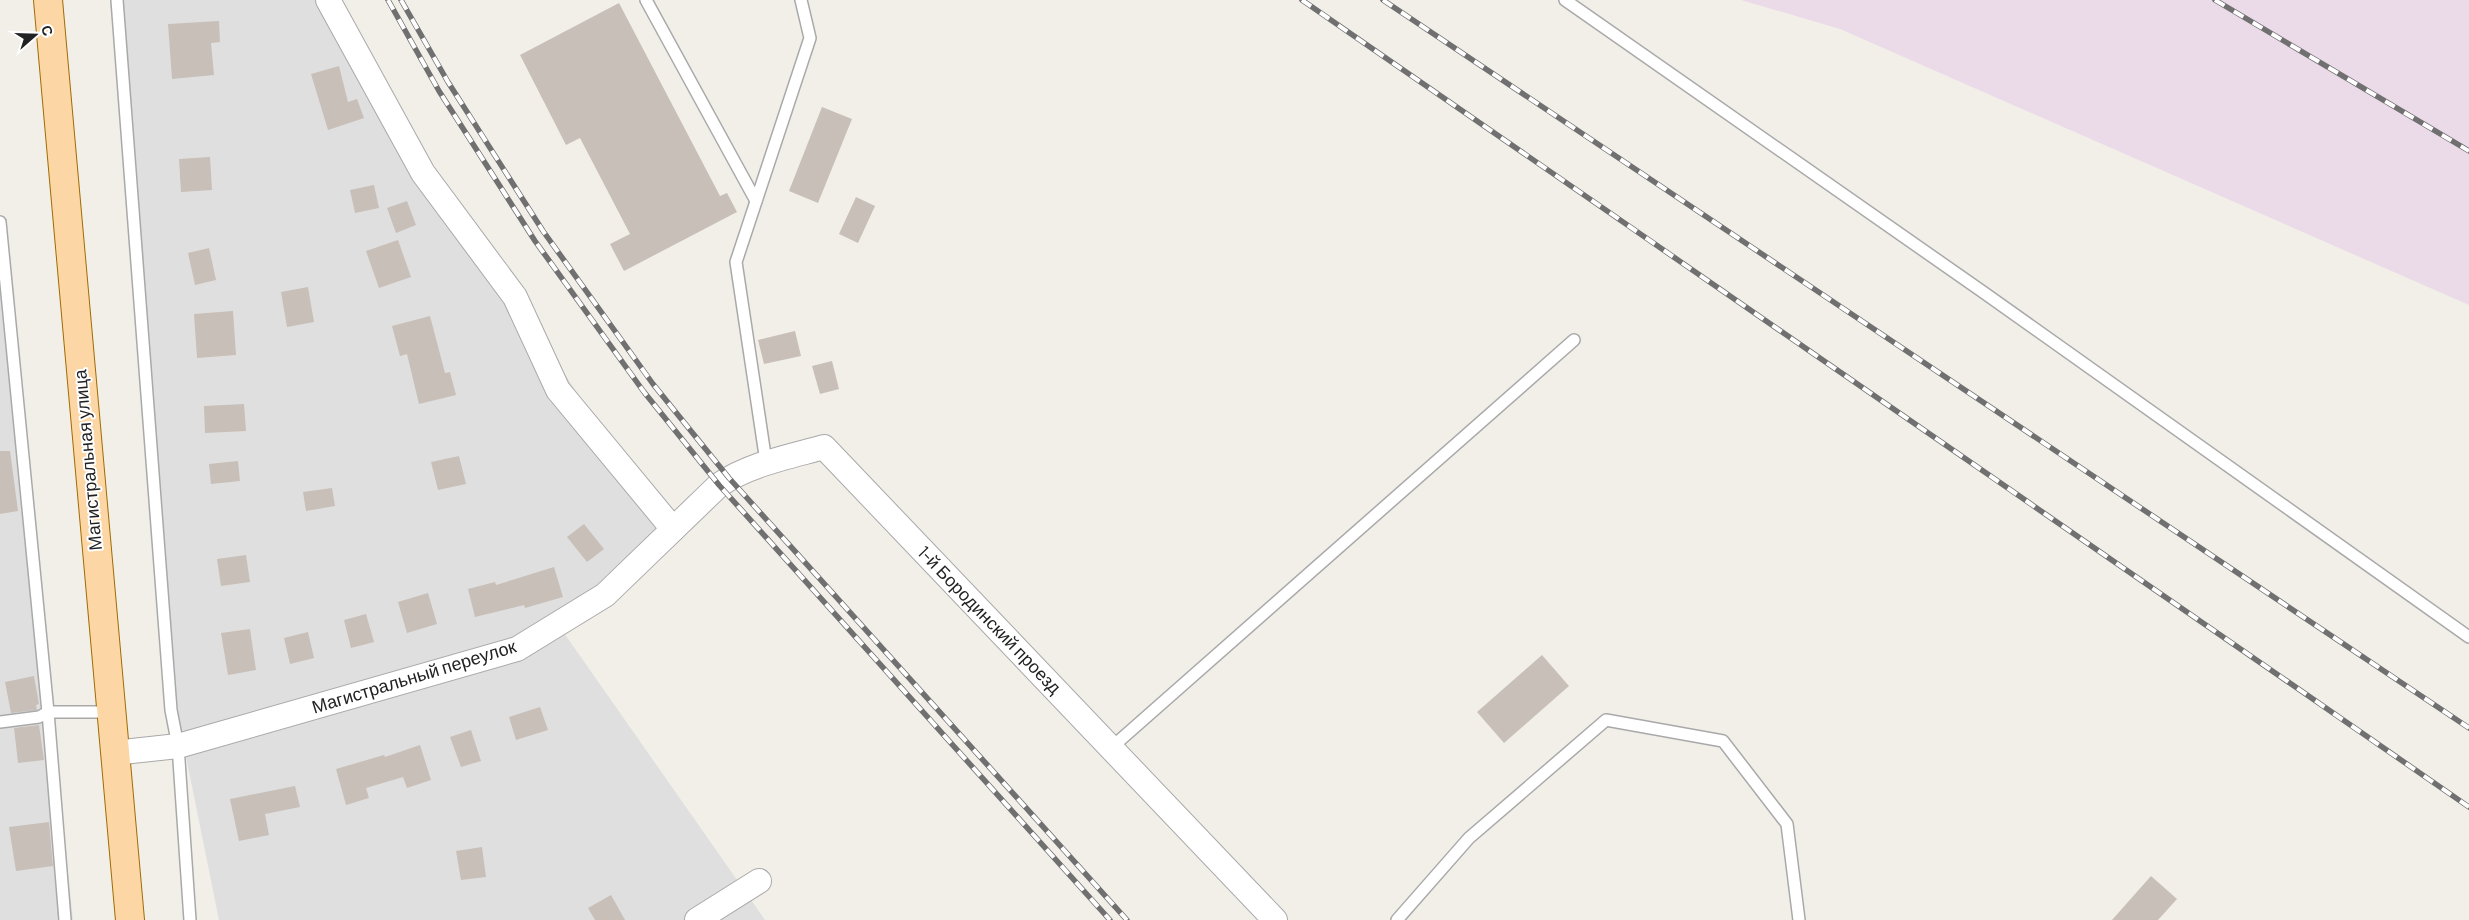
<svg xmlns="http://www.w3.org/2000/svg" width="2469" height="920" font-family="Barlow,sans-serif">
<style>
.residential{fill:#e0dfdf}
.industrial{fill:#ebdbe8}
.building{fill:#c7bfb8}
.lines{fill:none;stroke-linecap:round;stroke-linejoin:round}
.lane-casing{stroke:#a9a9a9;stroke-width:14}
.street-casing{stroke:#a9a9a9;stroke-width:26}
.primary-casing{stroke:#a06b00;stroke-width:30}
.lane{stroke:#fff;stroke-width:11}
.street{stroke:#fff;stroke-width:24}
.primary{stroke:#fcd6a4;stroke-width:28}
.rail-casing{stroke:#707070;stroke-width:5.5}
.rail{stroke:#fff;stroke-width:4;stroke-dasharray:11;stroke-linecap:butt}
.labels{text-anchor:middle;stroke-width:4;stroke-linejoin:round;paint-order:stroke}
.street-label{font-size:18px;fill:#222;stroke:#fff}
</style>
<rect width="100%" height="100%" fill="#f2efe9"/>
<!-- residential -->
<g class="residential">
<polygon points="110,0 320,0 670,535 564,633 765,920 219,920 179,722"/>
<polygon points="0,230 73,920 0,920"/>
</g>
<!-- industrial -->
<polygon class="industrial" points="1741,0 2469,0 2469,305 1840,29"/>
<!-- building -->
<g class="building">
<polygon points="619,3 720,196 727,193 737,212 624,271 610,244 630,234 580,138 566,145 520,55"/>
<polygon points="219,21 220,42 211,43 214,75 172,79 168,24"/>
<polygon points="339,66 348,102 357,99 364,118 328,130 311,74"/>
<polygon points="822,107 852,119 818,203 789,191"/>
<polygon points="210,157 212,190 181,192 179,159"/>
<polygon points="374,185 379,208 355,213 350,190"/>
<polygon points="856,197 875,206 858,243 839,234"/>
<polygon points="407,201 416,225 396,233 387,208"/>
<polygon points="398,240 411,277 379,288 366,251"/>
<polygon points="209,248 216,280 195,285 188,253"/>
<polygon points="308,287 314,322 287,327 281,292"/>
<polygon points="233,311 236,355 197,358 194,314"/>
<polygon points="430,316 445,373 450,372 456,395 419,404 407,354 400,356 392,326"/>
<polygon points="795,331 801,356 764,364 758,340"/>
<polygon points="832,361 839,389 820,394 812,366"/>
<polygon points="244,404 246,431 205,433 204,406"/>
<polygon points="0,451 10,451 18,511 0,514"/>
<polygon points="459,456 466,484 438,490 431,462"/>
<polygon points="238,461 240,481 211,484 209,464"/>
<polygon points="332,488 335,506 306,511 303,492"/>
<polygon points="584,524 604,549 587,562 567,537"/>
<polygon points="246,555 250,582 221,586 217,559"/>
<polygon points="554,567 563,597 525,608 524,605 475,617 468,589 495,582 496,585"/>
<polygon points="428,593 437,624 407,633 398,602"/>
<polygon points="366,614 374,642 351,648 344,620"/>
<polygon points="250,629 256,670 228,675 221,633"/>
<polygon points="308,632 314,658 290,664 284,638"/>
<polygon points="1542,655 1569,686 1504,743 1477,712"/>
<polygon points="34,676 39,704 36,705 37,710 11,713 5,682"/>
<polygon points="540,707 548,730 516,740 509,717"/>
<polygon points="39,725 44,760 18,763 14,728"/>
<polygon points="471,730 481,761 461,767 450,737"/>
<polygon points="420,745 431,780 407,788 403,777 366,788 369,798 346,805 336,769 384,755 385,757"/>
<polygon points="295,786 300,807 265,814 269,835 239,841 230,799"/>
<polygon points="49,822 53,866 16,871 9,827"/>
<polygon points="482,847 486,877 461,880 456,851"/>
<polygon points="2151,876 2177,899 2158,920 2112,920"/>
<polygon points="611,895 625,920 595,920 588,908"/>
</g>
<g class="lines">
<defs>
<g id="lane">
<polyline points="117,0 171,710 178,746 190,920"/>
<polyline points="646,0 756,201"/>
<polyline points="1565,0 1983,292 2469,637"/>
<polyline points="0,222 48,712 65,920"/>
<polyline points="766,462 736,262 810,38 801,0"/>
<polyline points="0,722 39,717 48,712 110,712"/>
<polyline points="1111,748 1574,340"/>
<polyline points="1397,920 1469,838 1606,720 1723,741 1787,824 1799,920"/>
</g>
<g id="street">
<polyline points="328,0 423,173 515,297 558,390 673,529"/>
<path d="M 114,753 L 178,746 L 517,649 L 605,595 L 719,485 C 750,464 788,457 824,447 L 1275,920"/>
<polyline points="697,920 759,881"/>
</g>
<polyline id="primary" points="48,0 130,920"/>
</defs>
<!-- lane casing -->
<use href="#lane" class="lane-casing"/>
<!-- street casing -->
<use href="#street" class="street-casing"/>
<!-- primary casing -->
<use href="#primary" class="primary-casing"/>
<!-- lane -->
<use href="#lane" class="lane"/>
<!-- street -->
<use href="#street" class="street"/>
<!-- primary -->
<use href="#primary" class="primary"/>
<defs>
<g id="rail">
<polyline points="388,0 439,91 535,241 644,392 719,485 1110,920"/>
<polyline points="401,0 448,82 543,231 653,384 729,478 1127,920"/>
<polyline points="1302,0 2469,807"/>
<polyline points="1383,0 2469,728"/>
<polyline points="2215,0 2469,151"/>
</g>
</defs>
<!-- rail casing -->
<use href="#rail" class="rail-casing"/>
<!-- rail -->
<use href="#rail" class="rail"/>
</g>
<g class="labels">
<!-- street labels -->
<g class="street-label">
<text transform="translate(88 460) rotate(-95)" y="6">Магистральная улица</text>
<text transform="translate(989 620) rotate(46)" y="6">1-й Бородинский проезд</text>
<text transform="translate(414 677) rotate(-17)" y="6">Магистральный переулок</text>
</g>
</g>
<!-- north arrow -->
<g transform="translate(35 35) rotate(70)" stroke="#ffffff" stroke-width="4" paint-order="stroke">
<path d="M0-4L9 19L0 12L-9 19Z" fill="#222222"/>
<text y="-8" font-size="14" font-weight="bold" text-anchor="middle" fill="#222222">С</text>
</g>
</svg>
